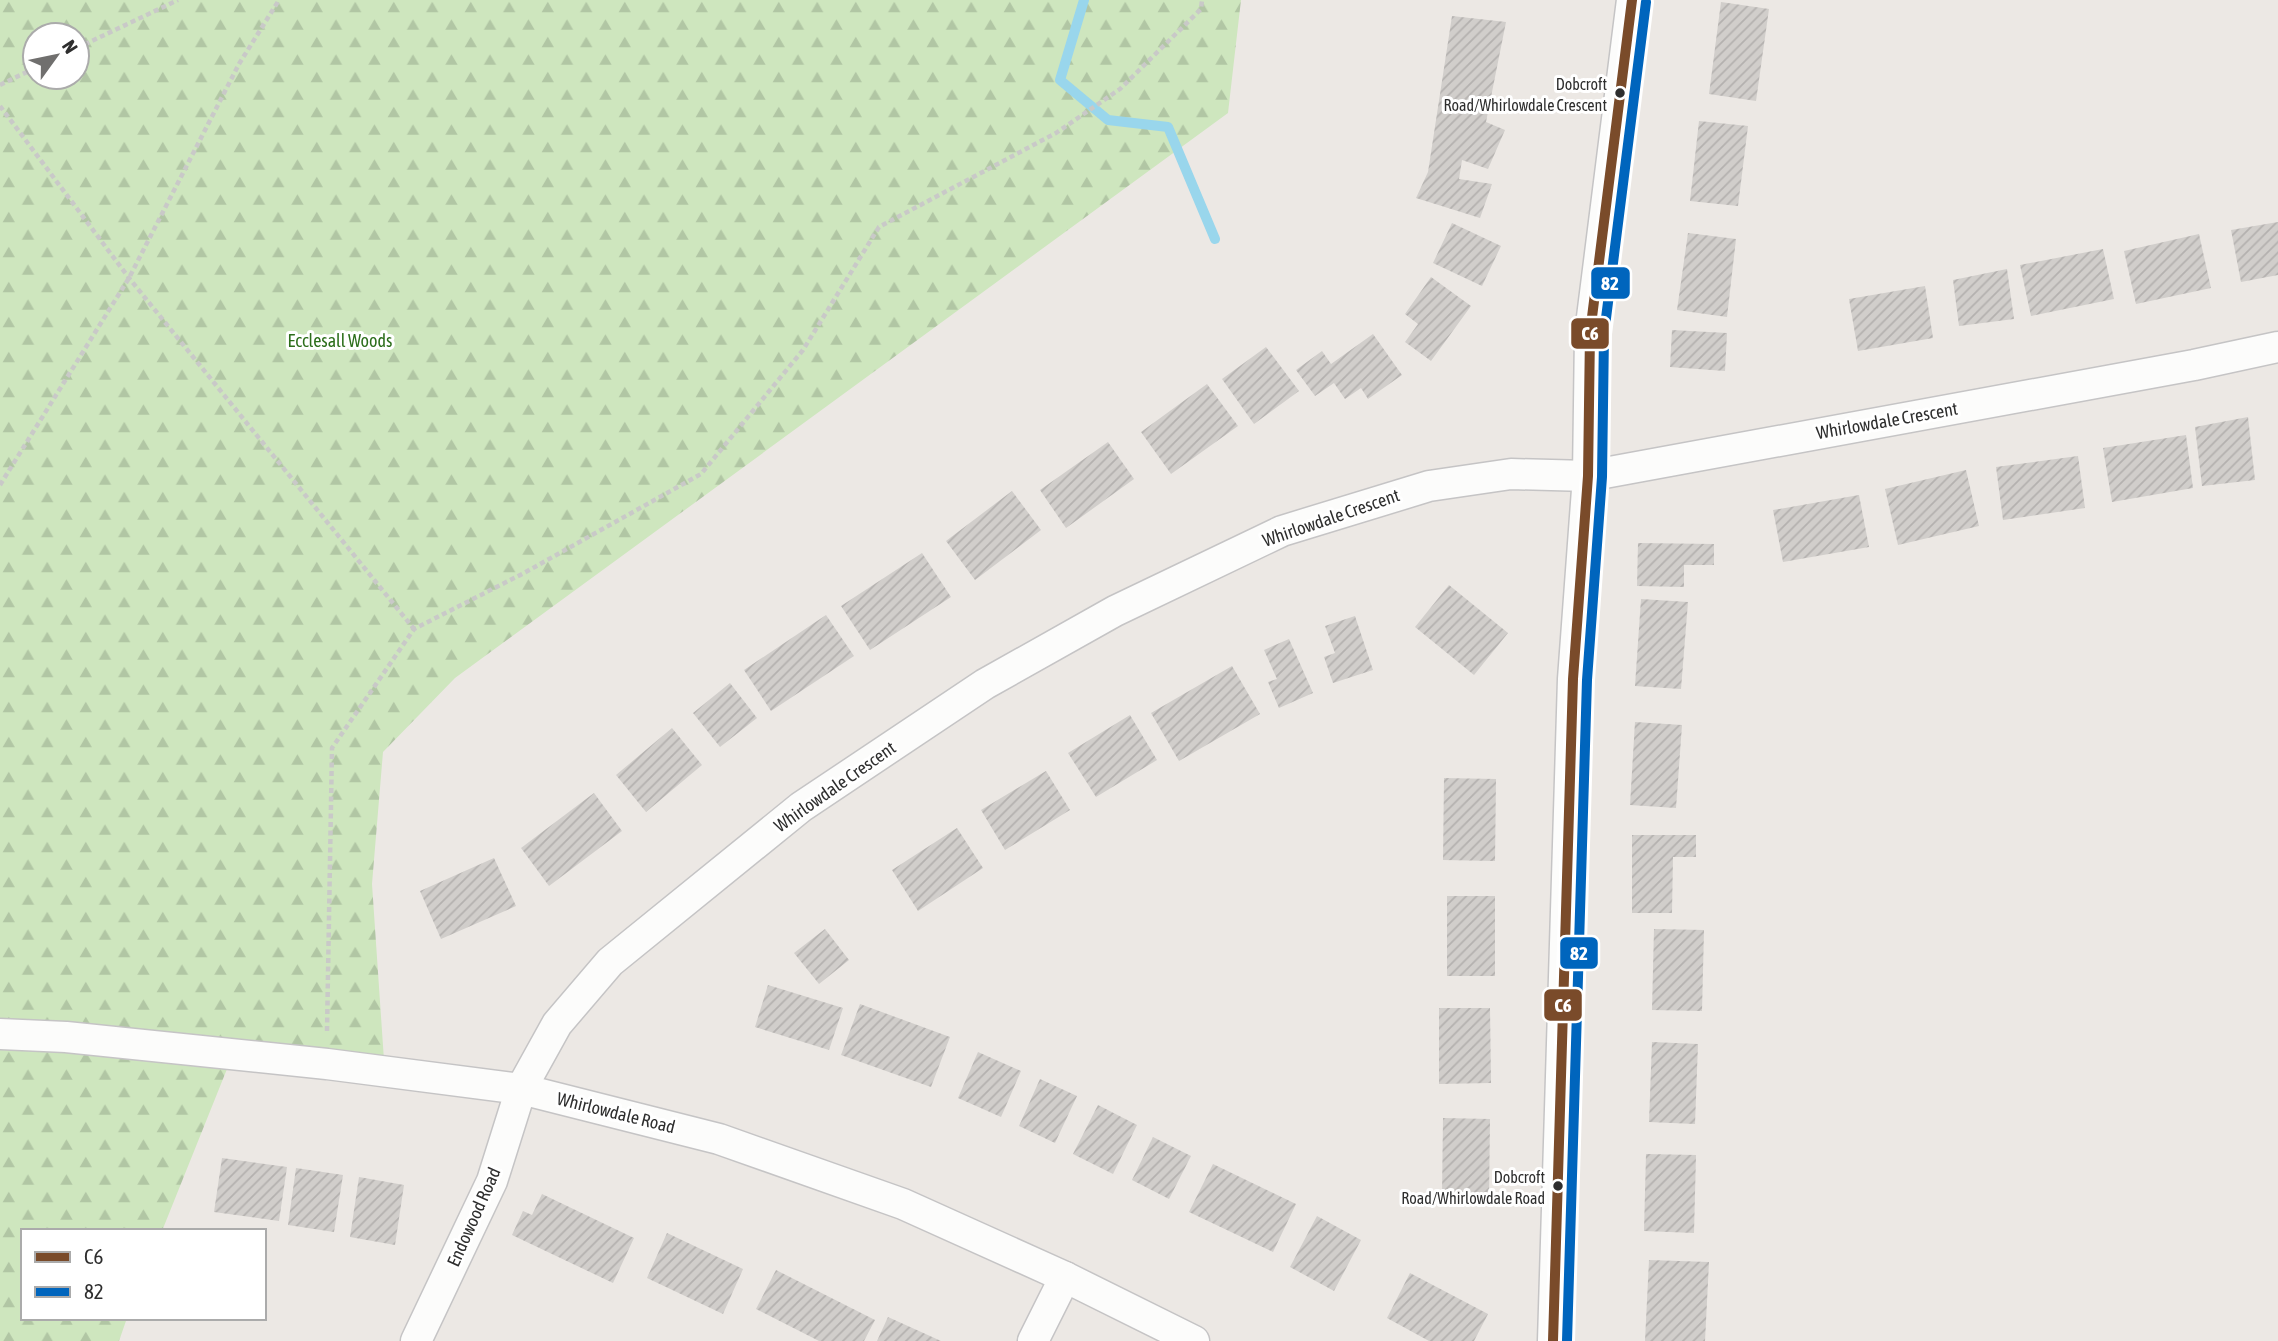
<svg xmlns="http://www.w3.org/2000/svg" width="2278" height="1341" font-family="'Asap Condensed',sans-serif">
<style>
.forest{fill:url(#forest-firs);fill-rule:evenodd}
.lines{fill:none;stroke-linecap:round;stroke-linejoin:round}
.stream{stroke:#99d6ec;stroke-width:10}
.building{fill:url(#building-hatch)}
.street-casing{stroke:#c5c4c5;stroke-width:33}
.path{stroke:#c9c9c8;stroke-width:4.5;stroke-dasharray:5 3.5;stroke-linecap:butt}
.street{stroke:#fcfcfb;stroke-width:30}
.bus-1-casing{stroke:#fff;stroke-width:16}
.bus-2-casing{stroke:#fff;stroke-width:16}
.bus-1{stroke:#7a4b2a;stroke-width:10}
.bus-2{stroke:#0065bd;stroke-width:10}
.bus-dot{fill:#2e2e2e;stroke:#fff;stroke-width:2.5}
.labels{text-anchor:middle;stroke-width:6;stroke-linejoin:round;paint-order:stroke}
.bus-label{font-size:16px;fill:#2e2e2e;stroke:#fff;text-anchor:end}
.park-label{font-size:18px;fill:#2c6e1b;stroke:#fff}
.street-label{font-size:18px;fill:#2e2e2e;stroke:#fff}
.line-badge{stroke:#fff;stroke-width:2.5}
.badge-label{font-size:19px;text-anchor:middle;font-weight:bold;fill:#fff}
</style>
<defs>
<pattern id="forest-firs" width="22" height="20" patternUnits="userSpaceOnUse" patternTransform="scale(1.75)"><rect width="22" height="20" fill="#cee6be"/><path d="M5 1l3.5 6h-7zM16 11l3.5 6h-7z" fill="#b1c6a4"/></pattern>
<pattern id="building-hatch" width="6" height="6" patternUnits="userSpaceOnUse" patternTransform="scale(1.75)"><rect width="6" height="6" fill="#d1cecb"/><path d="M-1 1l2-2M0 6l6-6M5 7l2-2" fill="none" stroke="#b4b1af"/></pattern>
</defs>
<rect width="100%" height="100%" fill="#ece8e4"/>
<!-- forest -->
<path class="forest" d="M 0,0 L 1241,0 L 1228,113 L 455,678 L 383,752 L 372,884 L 385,1075 L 229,1064 L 162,1231 L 23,1231 L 23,1318 L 127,1318 L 119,1341 L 0,1341 ZM 35,35 L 77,35 L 77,77 L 35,77 Z"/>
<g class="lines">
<!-- stream -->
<polyline class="stream" points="1084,0 1060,80 1108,120 1168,127 1215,239"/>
</g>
<!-- building -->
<g class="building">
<polygon points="1721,2 1769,9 1756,101 1709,94"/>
<polygon points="1452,16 1506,22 1486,122 1505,130 1488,169 1462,160 1459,179 1492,184 1480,218 1416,198 1428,172"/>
<polygon points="1699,121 1748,126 1738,206 1690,201"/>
<polygon points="2278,222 2278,275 2241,282 2231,230"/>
<polygon points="1452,223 1501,246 1482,286 1433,263"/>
<polygon points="1688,233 1736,239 1727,317 1677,310"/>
<polygon points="2199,234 2211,288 2136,304 2124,251"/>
<polygon points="2103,249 2114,299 2031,316 2020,265"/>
<polygon points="2007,269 2014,319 1959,326 1953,280"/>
<polygon points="1431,277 1471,306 1431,361 1405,342 1418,324 1405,314"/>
<polygon points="1925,286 1933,338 1858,351 1849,299"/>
<polygon points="1672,330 1727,333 1725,371 1670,367"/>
<polygon points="1373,334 1402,375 1368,399 1361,388 1345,399 1334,383 1315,396 1296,370 1322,351 1331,364"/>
<polygon points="1266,347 1299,391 1254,424 1222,379"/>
<polygon points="1207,384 1238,426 1171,474 1141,432"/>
<polygon points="2248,417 2255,480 2202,486 2195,427"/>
<polygon points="2186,435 2193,488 2112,502 2103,448"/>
<polygon points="1108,442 1134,479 1066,528 1040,490"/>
<polygon points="2078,456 2085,508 2003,520 1996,467"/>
<polygon points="1966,470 1979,526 1898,545 1885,489"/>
<polygon points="1012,491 1041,530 975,580 946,541"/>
<polygon points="1859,495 1869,547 1783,562 1773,510"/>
<polygon points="1638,543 1714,544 1714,565 1684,565 1684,587 1637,586"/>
<polygon points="922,553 951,597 870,650 841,606"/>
<polygon points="1449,585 1508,633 1474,675 1415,627"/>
<polygon points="1641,599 1688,602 1681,689 1635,686"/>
<polygon points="826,615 854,656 771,711 744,670"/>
<polygon points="1355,616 1373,670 1333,683 1324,657 1335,653 1325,626"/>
<polygon points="1289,639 1313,693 1279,708 1268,682 1277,679 1264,650"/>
<polygon points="1232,666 1260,714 1179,761 1151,713"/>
<polygon points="730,683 757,718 720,747 693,713"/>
<polygon points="1130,715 1157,760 1096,797 1068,753"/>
<polygon points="1635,722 1682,725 1676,808 1630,805"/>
<polygon points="672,728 702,765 646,812 616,775"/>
<polygon points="1046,771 1070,810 1005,850 981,810"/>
<polygon points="1444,778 1496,779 1495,861 1443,860"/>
<polygon points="594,793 622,831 549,886 521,848"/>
<polygon points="957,828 983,868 918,911 892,870"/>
<polygon points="1632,835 1696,835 1696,857 1673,857 1672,913 1632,913"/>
<polygon points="494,858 516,906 441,939 420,891"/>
<rect x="1447" y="896" width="48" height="80"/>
<polygon points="825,929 849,960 819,984 794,953"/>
<polygon points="1654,929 1704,930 1702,1011 1652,1010"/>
<polygon points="768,985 843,1008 829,1050 755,1027"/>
<polygon points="860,1004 950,1037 931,1087 841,1055"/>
<polygon points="1439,1008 1490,1008 1491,1083 1439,1084"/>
<polygon points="1652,1042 1698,1044 1695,1124 1649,1122"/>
<polygon points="978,1052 1021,1071 1001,1117 958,1098"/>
<polygon points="1040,1079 1077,1096 1055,1143 1019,1126"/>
<polygon points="1098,1105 1137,1125 1113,1174 1073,1154"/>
<polygon points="1443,1118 1490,1119 1489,1197 1442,1196"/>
<polygon points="1153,1137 1191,1156 1169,1199 1132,1180"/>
<polygon points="1646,1154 1696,1155 1694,1233 1644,1231"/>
<polygon points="222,1158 287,1167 279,1221 214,1212"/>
<polygon points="1213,1164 1296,1204 1273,1252 1189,1212"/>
<polygon points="296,1168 343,1175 334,1232 288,1225"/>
<polygon points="359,1177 404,1185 395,1245 350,1237"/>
<polygon points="542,1194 634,1238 613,1283 512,1235 523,1211 532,1215"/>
<polygon points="1317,1216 1361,1240 1334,1291 1290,1267"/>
<polygon points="667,1233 743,1269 723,1314 647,1278"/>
<polygon points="1649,1260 1709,1262 1705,1341 1645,1341"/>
<polygon points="776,1270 875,1320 864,1341 819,1341 756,1309"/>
<polygon points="1410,1273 1488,1314 1474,1341 1429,1341 1387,1318"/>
<polygon points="888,1317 930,1336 941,1341 877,1341"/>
</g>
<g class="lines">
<defs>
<g id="street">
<polyline points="0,1034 66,1037 327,1064 521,1089 719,1139 903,1204 1065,1277 1194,1341"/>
<polyline points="416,1341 492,1181 521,1089 557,1024 610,962 801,807 985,684 1115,611 1282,531 1429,486 1511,474 1588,476 2194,365 2278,347"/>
<polyline points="1033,1341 1065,1277"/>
<polyline points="1553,1341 1573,679 1588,476 1590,333 1632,0"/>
</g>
</defs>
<!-- street casing -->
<use href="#street" class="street-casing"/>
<!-- path -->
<g class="path">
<polyline points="77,48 178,0"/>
<polyline points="0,85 35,68"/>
<polyline points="0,106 129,278 414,629"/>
<polyline points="0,485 129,278 239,64 279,0"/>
<polyline points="327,1031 332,748 414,629 524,573 701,474 803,350 879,227 1056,133 1120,89 1201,9 1202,0"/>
</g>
<!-- street -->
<use href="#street" class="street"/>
<defs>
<polyline id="bus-1" points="1553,1341 1573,679 1588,476 1590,333 1632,0"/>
<polyline id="bus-2" points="1567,1341 1587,680 1602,477 1604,334 1646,2"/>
</defs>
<!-- bus-1 casing -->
<use href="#bus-1" class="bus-1-casing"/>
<!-- bus-2 casing -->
<use href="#bus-2" class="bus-2-casing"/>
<!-- bus-1 -->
<use href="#bus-1" class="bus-1"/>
<!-- bus-2 -->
<use href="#bus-2" class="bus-2"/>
</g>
<!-- markers -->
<g class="bus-dot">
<circle cx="1620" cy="93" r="6"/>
<circle cx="1558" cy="1186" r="6"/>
</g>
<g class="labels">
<!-- bus labels -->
<g class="bus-label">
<text x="1607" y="90">Dobcroft<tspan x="1607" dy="21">Road/Whirlowdale Crescent</tspan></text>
<text x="1545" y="1183">Dobcroft<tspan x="1545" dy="21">Road/Whirlowdale Road</tspan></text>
</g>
<!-- park labels -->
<g class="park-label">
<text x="340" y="347">Ecclesall Woods</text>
</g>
<!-- street labels -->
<g class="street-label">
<text transform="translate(1887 421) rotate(-10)" y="6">Whirlowdale Crescent</text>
<text transform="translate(1331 518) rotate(-19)" y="6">Whirlowdale Crescent</text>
<text transform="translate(835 787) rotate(-35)" y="6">Whirlowdale Crescent</text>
<text transform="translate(616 1113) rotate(14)" y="6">Whirlowdale Road</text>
<text transform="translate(474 1217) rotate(-66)" y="6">Endowood Road</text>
</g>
</g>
<g class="line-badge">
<rect x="1590" y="266" width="41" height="34" rx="7" fill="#0065bd"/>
<rect x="1570" y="317" width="40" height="33" rx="7" fill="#7a4b2a"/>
<rect x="1559" y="936" width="40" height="34" rx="7" fill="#0065bd"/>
<rect x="1543" y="988" width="40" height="34" rx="7" fill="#7a4b2a"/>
</g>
<g class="badge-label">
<text x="1610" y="290">82</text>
<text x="1590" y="340">C6</text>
<text x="1579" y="960">82</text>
<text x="1563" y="1012">C6</text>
</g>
<!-- legend -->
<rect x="21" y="1229" width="245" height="91" fill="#ffffff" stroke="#ababab" stroke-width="2"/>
<rect x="35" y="1252" width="35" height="10" fill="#7a4b2a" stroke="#ababab" stroke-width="2"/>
<text x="84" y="1264" font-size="21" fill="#2e2e2e">C6</text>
<rect x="35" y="1287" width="35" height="10" fill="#0065bd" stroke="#ababab" stroke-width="2"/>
<text x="84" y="1299" font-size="21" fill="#2e2e2e">82</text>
<!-- north arrow -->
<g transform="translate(56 56) rotate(57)"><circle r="33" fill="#ffffff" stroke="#ababab" stroke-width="2"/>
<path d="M0-5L12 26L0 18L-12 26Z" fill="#706f6e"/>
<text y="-10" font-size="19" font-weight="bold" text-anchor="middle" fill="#2e2e2e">N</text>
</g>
</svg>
